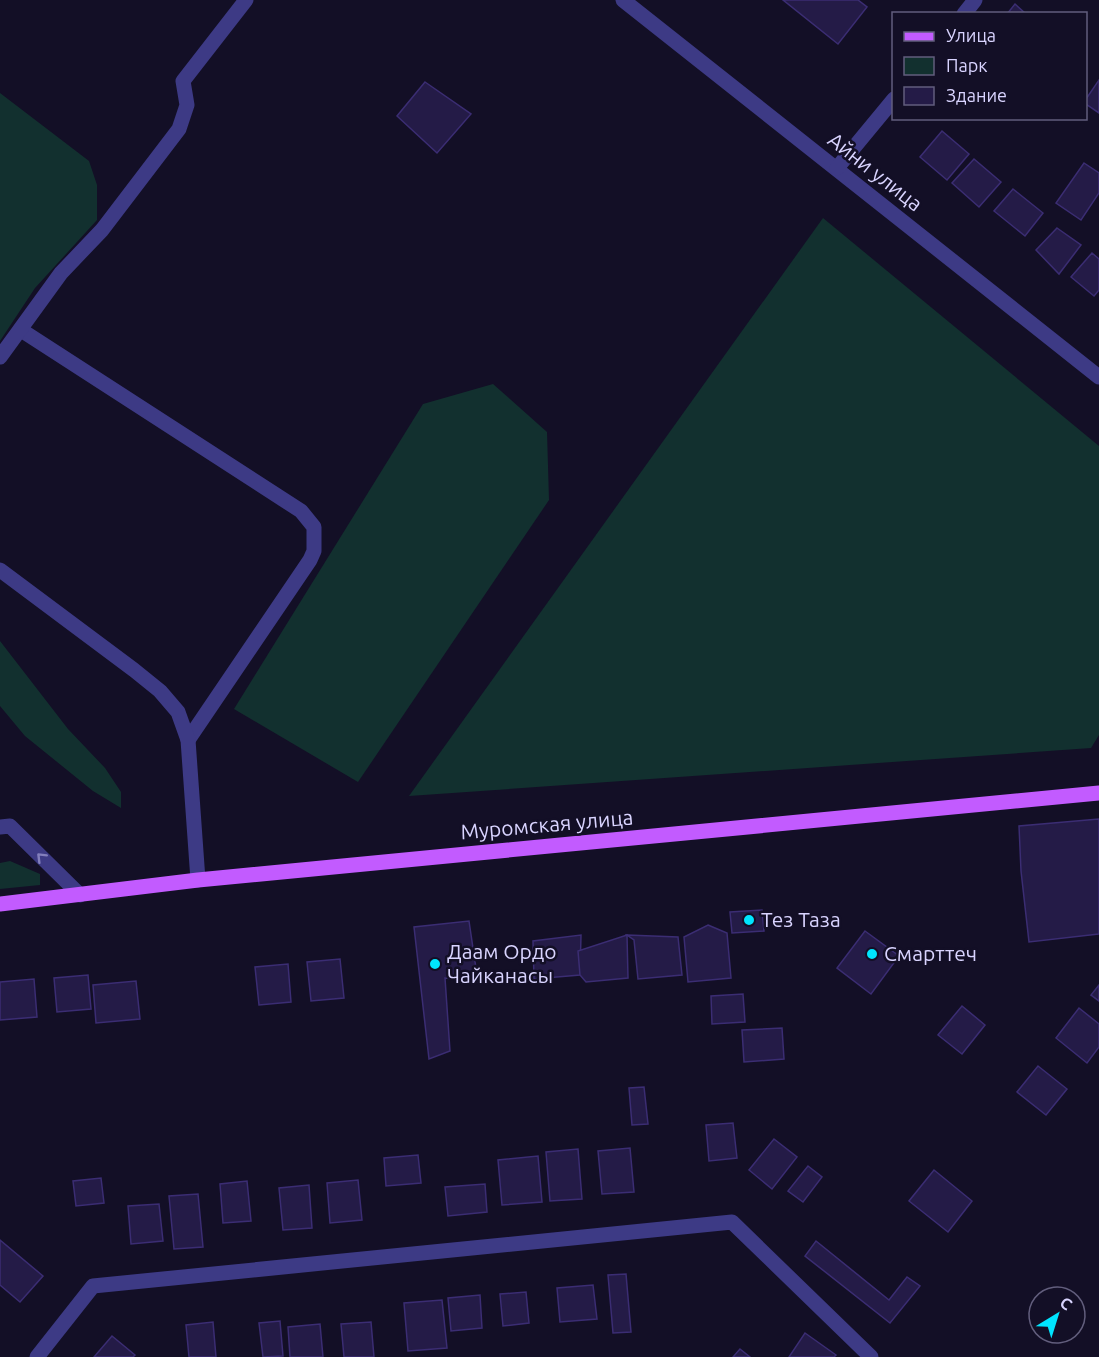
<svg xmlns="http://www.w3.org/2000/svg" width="1099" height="1357" font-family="Ubuntu,sans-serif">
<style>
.green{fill:#12302f}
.building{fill:#241b47;stroke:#3b2d73;stroke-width:1.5}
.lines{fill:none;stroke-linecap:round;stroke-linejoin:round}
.minor{stroke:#3d3a85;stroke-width:15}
.major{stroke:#c25bff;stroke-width:15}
.oneway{stroke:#837fbc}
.poi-dot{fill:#00e5ff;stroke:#130f26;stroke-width:2}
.labels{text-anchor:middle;stroke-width:5;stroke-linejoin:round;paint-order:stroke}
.street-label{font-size:21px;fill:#d9d4ff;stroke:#130f26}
.poi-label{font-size:21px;fill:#d9d4ff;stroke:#130f26;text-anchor:start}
</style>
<rect width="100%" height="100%" fill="#130f26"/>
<!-- green -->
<g class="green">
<polygon points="0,93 89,161 97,185 97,220 35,288 0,341"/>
<polygon points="823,218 1099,446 1099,735 1091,748 409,796"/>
<polygon points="493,384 547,432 549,500 358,782 234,709 423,404"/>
<polygon points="0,641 68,729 105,768 121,792 121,808 93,791 25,736 0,706"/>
<polygon points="10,861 40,874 40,885 0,889 0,863"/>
</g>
<!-- building -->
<g class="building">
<polygon points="783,0 858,0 867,7 838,44"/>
<polygon points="1015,4 1026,14 1007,14"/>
<polygon points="1099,80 1099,113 1086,104 1086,99"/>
<polygon points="425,82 471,114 437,153 397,116"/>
<polygon points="942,131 969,154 947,180 920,157"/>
<polygon points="974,159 1001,182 979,207 952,183"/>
<polygon points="1084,163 1099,173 1099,193 1081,220 1056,203"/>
<polygon points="1013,189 1043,213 1025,236 994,211"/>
<polygon points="1057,228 1081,245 1059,274 1036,250"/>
<polygon points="1092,253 1099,259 1099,290 1094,296 1071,277"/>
<polygon points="1099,819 1099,934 1029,942 1021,871 1019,826"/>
<polygon points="762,910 764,931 732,933 730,912"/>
<polygon points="469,921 478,982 445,978 450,1051 429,1059 414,927"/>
<polygon points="708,925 727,933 731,978 688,982 684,937"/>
<polygon points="865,931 899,956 871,994 837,968"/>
<polygon points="581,935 580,975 534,979 533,941"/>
<polygon points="627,935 628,978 586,982 580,975 578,951"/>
<polygon points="627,935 678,937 682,975 638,979 634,940"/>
<polygon points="340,959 344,998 311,1001 307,962"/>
<polygon points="288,964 291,1002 259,1005 255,967"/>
<polygon points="88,975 91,1009 57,1012 54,978"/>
<polygon points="34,979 37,1017 0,1020 0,982"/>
<polygon points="136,981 140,1019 96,1023 93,985"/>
<polygon points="1099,985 1099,1001 1091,995"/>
<polygon points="743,994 745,1022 712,1024 711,996"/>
<polygon points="962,1006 985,1025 962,1054 938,1035"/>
<polygon points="1079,1008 1099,1024 1099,1047 1087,1063 1056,1038"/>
<polygon points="782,1028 784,1059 744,1062 742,1030"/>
<polygon points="1038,1066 1067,1089 1046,1115 1017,1092"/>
<polygon points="644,1087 648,1124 632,1125 629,1088"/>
<polygon points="733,1123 737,1158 709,1161 706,1125"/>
<polygon points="774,1139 797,1157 772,1189 749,1170"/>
<polygon points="630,1148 634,1192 602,1194 598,1151"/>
<polygon points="578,1149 582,1199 550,1201 546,1152"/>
<polygon points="418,1155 421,1183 386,1186 384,1158"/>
<polygon points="538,1156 542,1202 502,1205 498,1160"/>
<polygon points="808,1166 822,1177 803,1202 788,1191"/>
<polygon points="934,1170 972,1201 948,1232 909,1201"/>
<polygon points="101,1178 104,1203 76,1206 73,1181"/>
<polygon points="358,1180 362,1220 330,1223 327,1183"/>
<polygon points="247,1181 251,1221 223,1223 220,1184"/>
<polygon points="485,1184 487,1212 448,1216 445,1187"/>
<polygon points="309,1185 312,1228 283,1230 279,1188"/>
<polygon points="198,1194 203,1247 174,1249 169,1196"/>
<polygon points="159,1204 163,1241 131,1244 128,1206"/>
<polygon points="0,1240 43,1276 20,1302 0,1285"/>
<polygon points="816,1241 889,1300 907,1277 920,1286 890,1323 805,1256"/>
<polygon points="626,1274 631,1332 613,1333 608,1275"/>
<polygon points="593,1285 597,1319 560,1322 557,1288"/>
<polygon points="526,1292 529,1323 503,1326 500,1294"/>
<polygon points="480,1295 482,1328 451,1331 448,1298"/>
<polygon points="442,1300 447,1348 408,1351 404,1303"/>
<polygon points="280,1321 283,1356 263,1357 259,1323"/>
<polygon points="213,1322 216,1357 189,1357 186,1325"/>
<polygon points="371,1322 374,1357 344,1357 341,1324"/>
<polygon points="320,1324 323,1357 290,1357 288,1327"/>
<polygon points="805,1333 836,1355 834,1357 789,1357"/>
<polygon points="112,1336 135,1355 133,1357 94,1357"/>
<polygon points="740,1349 750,1357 733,1357"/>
</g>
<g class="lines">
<!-- minor -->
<g class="minor">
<polyline points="623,0 1099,377"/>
<polyline points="964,14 975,0"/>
<polyline points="837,168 894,99"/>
<polyline points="21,330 301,511 314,527 314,551 310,560 188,740"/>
<polyline points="0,357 61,273 102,230 179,129 187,105 183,81 246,0"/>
<polyline points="0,570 134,670 160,691 178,712 188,740 198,880"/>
<polyline points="0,827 10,826 80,895"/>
<polyline points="37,1357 93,1286 732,1222 871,1357"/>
</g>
<!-- major -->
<polyline class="major" points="0,904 198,880 1099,793"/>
</g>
<!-- one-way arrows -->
<defs><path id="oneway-chevron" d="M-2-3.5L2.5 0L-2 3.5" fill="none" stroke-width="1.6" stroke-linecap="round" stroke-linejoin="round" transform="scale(1.5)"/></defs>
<use class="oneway" href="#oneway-chevron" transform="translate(41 857) rotate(-135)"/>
<!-- markers -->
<g class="poi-dot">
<circle cx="749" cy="920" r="6"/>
<circle cx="872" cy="954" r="6"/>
<circle cx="435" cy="964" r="6"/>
</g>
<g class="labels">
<!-- street labels -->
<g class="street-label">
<text transform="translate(875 172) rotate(38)" y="7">Айни улица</text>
<text transform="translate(547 825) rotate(-5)" y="7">Муромская улица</text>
</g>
<!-- poi labels -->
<g class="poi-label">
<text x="761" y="927">Тез Таза</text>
<text x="447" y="959">Даам Ордо<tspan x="447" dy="24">Чайканасы</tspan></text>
<text x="884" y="961">Смарттеч</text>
</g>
</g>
<!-- legend -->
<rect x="892" y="12" width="195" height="108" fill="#130f26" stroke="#625e7d" stroke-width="1.5"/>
<rect x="904" y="32" width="30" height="9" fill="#c25bff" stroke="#625e7d" stroke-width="1.5"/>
<text x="946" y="42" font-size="18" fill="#d9d4ff">Улица</text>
<rect x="904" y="57" width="30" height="18" fill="#12302f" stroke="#625e7d" stroke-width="1.5"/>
<text x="946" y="72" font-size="18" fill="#d9d4ff">Парк</text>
<rect x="904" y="87" width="30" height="18" fill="#241b47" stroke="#625e7d" stroke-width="1.5"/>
<text x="946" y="102" font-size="18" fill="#d9d4ff">Здание</text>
<!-- north arrow -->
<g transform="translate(1057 1315) rotate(38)"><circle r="28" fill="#130f26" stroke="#625e7d" stroke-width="1.5"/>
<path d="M0-4.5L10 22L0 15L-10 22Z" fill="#00e5ff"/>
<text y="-9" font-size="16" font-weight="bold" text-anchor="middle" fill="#d9d4ff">С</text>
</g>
</svg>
